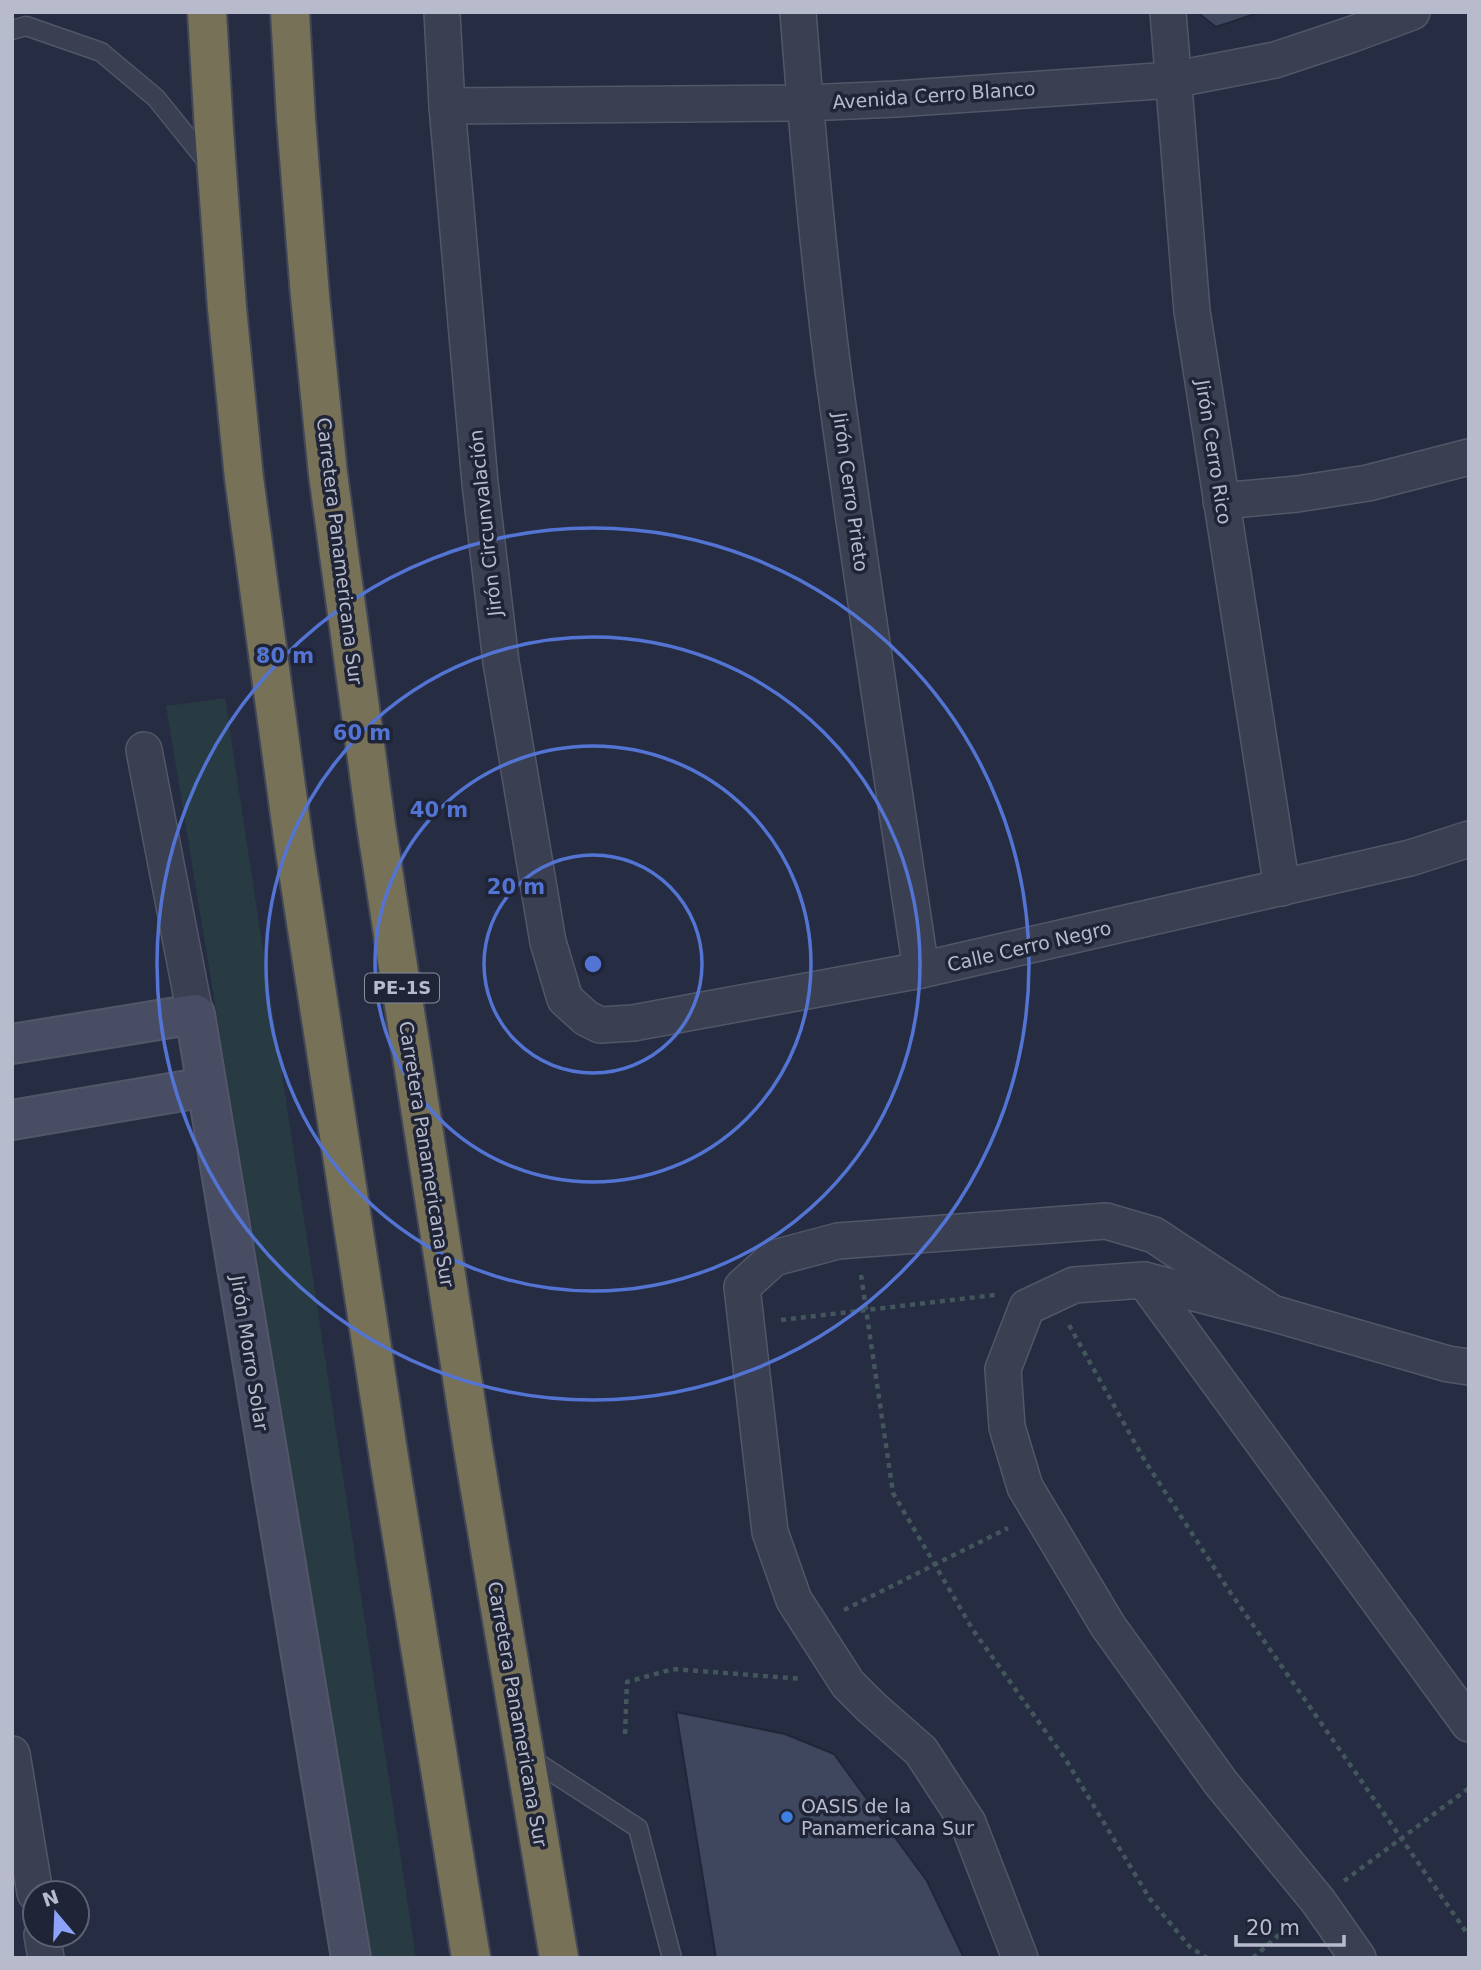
<svg xmlns="http://www.w3.org/2000/svg" width="1481" height="1970" font-family="'DejaVu Sans',sans-serif">
<style>
.green{fill:#283a42}
.building{fill:#3f475f;stroke:#212638;stroke-width:2}
.lines{fill:none;stroke-linecap:round;stroke-linejoin:round}
.lane-casing{stroke:#525768;stroke-width:21}
.street-casing{stroke:#525768;stroke-width:38}
.secondary-casing{stroke:#525768;stroke-width:42}
.highway-casing{stroke:#424758;stroke-width:42}
.path{stroke:#43565c;stroke-width:4.5;stroke-dasharray:5 5;stroke-linecap:butt}
.lane{stroke:#3a3f51;stroke-width:18}
.street{stroke:#3a3f51;stroke-width:35}
.secondary{stroke:#484d64;stroke-width:38}
.highway{stroke:#777157;stroke-width:38}
.ring{fill:none;stroke:#5374d3;stroke-width:3.5}
.shop-dot{fill:#3f7fe0;stroke:#1f2437;stroke-width:2.5}
.labels{text-anchor:middle;stroke-width:7;stroke-linejoin:round;paint-order:stroke}
.shield{fill:#1f2437;stroke:#898e9f;stroke-width:2}
.shield-label{font-size:18px;font-weight:bold;fill:#b7bbcb}
.street-label{font-size:19px;fill:#b7bbcb;stroke:#1f2437}
.poi-label{font-size:19px;fill:#b7bbcb;stroke:#1f2437;text-anchor:start}
.centre{fill:#5374d3;stroke:#1f2437;stroke-width:3.5}
.ring-label{font-size:21px;text-anchor:middle;font-weight:bold;fill:#5374d3;stroke:#1f2437;stroke-width:7;stroke-linejoin:round;paint-order:stroke}
</style>
<rect width="100%" height="100%" fill="#262c42"/>
<!-- green -->
<polygon class="green" points="225,698 416,1958 372,1958 166,706"/>
<!-- building -->
<g class="building">
<polygon points="1197,12 1261,12 1216,27"/>
<polygon points="676,1712 785,1734 834,1754 927,1881 964,1958 716,1958"/>
</g>
<g class="lines">
<defs>
<g id="lane">
<polyline points="12,30 26,26 101,52 156,98 210,165"/>
<polyline points="527,1756 638,1828 672,1958"/>
</g>
<g id="street">
<polyline points="442,12 447,106 480,483 501,662 548,942 565,999 586,1018 600,1025 633,1023 921,970 1410,858 1469,839"/>
<path d="M 798,12 C 807,131 818,251 833,370 C 860,570 891,770 921,970"/>
<polyline points="1168,12 1192,311 1282,888"/>
<polyline points="447,106 805,103 896,99 1172,80 1275,60 1350,35 1412,12"/>
<polyline points="1221,501 1297,494 1368,483 1469,457"/>
<polyline points="144,750 195,1014"/>
<polyline points="1144,1280 1469,1724"/>
<polyline points="12,1754 35,1893"/>
<polyline points="42,1935 46,1958"/>
<polyline points="1020,1958 968,1823 921,1751 871,1707 848,1684 794,1600 770,1532 742,1287 774,1258 838,1241 1106,1221 1154,1235 1272,1313"/>
<polyline points="1358,1958 1318,1901 1221,1783 1108,1626 1025,1487 1007,1427 1003,1369 1027,1307 1074,1285 1144,1280 1272,1313 1448,1364 1469,1367"/>
</g>
<g id="secondary">
<polyline points="12,1044 195,1014 351,1958"/>
<polyline points="12,1120 206,1087"/>
</g>
<g id="highway">
<polyline points="207,12 214,130 227,308 244,478 294,845 390,1464 471,1958"/>
<polyline points="290,12 296,119 310,296 328,474 376,825 473,1448 559,1958"/>
</g>
</defs>
<!-- lane casing -->
<use href="#lane" class="lane-casing"/>
<!-- street casing -->
<use href="#street" class="street-casing"/>
<!-- secondary casing -->
<use href="#secondary" class="secondary-casing"/>
<!-- highway casing -->
<use href="#highway" class="highway-casing"/>
<!-- path -->
<g class="path">
<polyline points="861,1275 893,1493 973,1630 1066,1760 1150,1899 1190,1947 1207,1958"/>
<polyline points="781,1320 995,1295"/>
<polyline points="1069,1325 1145,1461 1228,1589 1469,1936"/>
<polyline points="844,1610 1008,1528"/>
<polyline points="625,1734 627,1682 673,1669 803,1679"/>
<polyline points="1344,1881 1469,1788"/>
<polyline points="1253,1958 1291,1924"/>
</g>
<!-- lane -->
<use href="#lane" class="lane"/>
<!-- street -->
<use href="#street" class="street"/>
<!-- secondary -->
<use href="#secondary" class="secondary"/>
<!-- highway -->
<use href="#highway" class="highway"/>
</g>
<!-- distance rings -->
<g class="ring">
<circle cx="593" cy="964" r="109"/>
<circle cx="593" cy="964" r="218"/>
<circle cx="593" cy="964" r="327"/>
<circle cx="593" cy="964" r="436"/>
</g>
<!-- markers -->
<circle class="shop-dot" cx="787" cy="1817" r="7"/>
<g class="labels">
<!-- shield labels -->
<rect class="shield" x="365" y="973.5" width="74" height="29" rx="5"/>
<g class="shield-label">
<text x="402" y="994">PE-1S</text>
</g>
<!-- street labels -->
<g class="street-label">
<text transform="translate(934 95) rotate(-4)" y="7">Avenida Cerro Blanco</text>
<text transform="translate(1214 452) rotate(81)" y="7">Jirón Cerro Rico</text>
<text transform="translate(851 492) rotate(82)" y="7">Jirón Cerro Prieto</text>
<text transform="translate(485 523) rotate(-96)" y="7">Jirón Circunvalación</text>
<text transform="translate(340 551) rotate(83)" y="7">Carretera Panamericana Sur</text>
<text transform="translate(1029 946) rotate(-13)" y="7">Calle Cerro Negro</text>
<text transform="translate(427 1154) rotate(81)" y="7">Carretera Panamericana Sur</text>
<text transform="translate(250 1353) rotate(81)" y="7">Jirón Morro Solar</text>
<text transform="translate(518 1714) rotate(80)" y="7">Carretera Panamericana Sur</text>
</g>
<!-- poi labels -->
<g class="poi-label">
<text x="801" y="1813">OASIS de la<tspan x="801" dy="22">Panamericana Sur</tspan></text>
</g>
</g>
<circle cx="593" cy="964" r="10" class="centre"/>
<g class="ring-label">
<text x="285" y="663">80 m</text>
<text x="362" y="740">60 m</text>
<text x="439" y="817">40 m</text>
<text x="516" y="894">20 m</text>
</g>
<!-- border -->
<rect width="1481" height="1970" fill="none" stroke="#b7bbcb" stroke-width="28"/>
<!-- north arrow -->
<g transform="translate(56 1914) rotate(341)"><circle r="33" fill="#1f2437" stroke="#5c6072" stroke-width="2"/>
<path d="M0-5L12 26L0 18L-12 26Z" fill="#8da3fa"/>
<text y="-10" font-size="19" font-weight="bold" text-anchor="middle" fill="#b7bbcb">N</text>
</g>
<!-- scale -->
<path d="M1236 1935v10h108v-10" fill="none" stroke="#b7bbcb" stroke-width="3.5"/>
<text x="1246" y="1935" font-size="21" fill="#b7bbcb" stroke="#1f2437" stroke-width="5" paint-order="stroke">20 m</text>
</svg>
